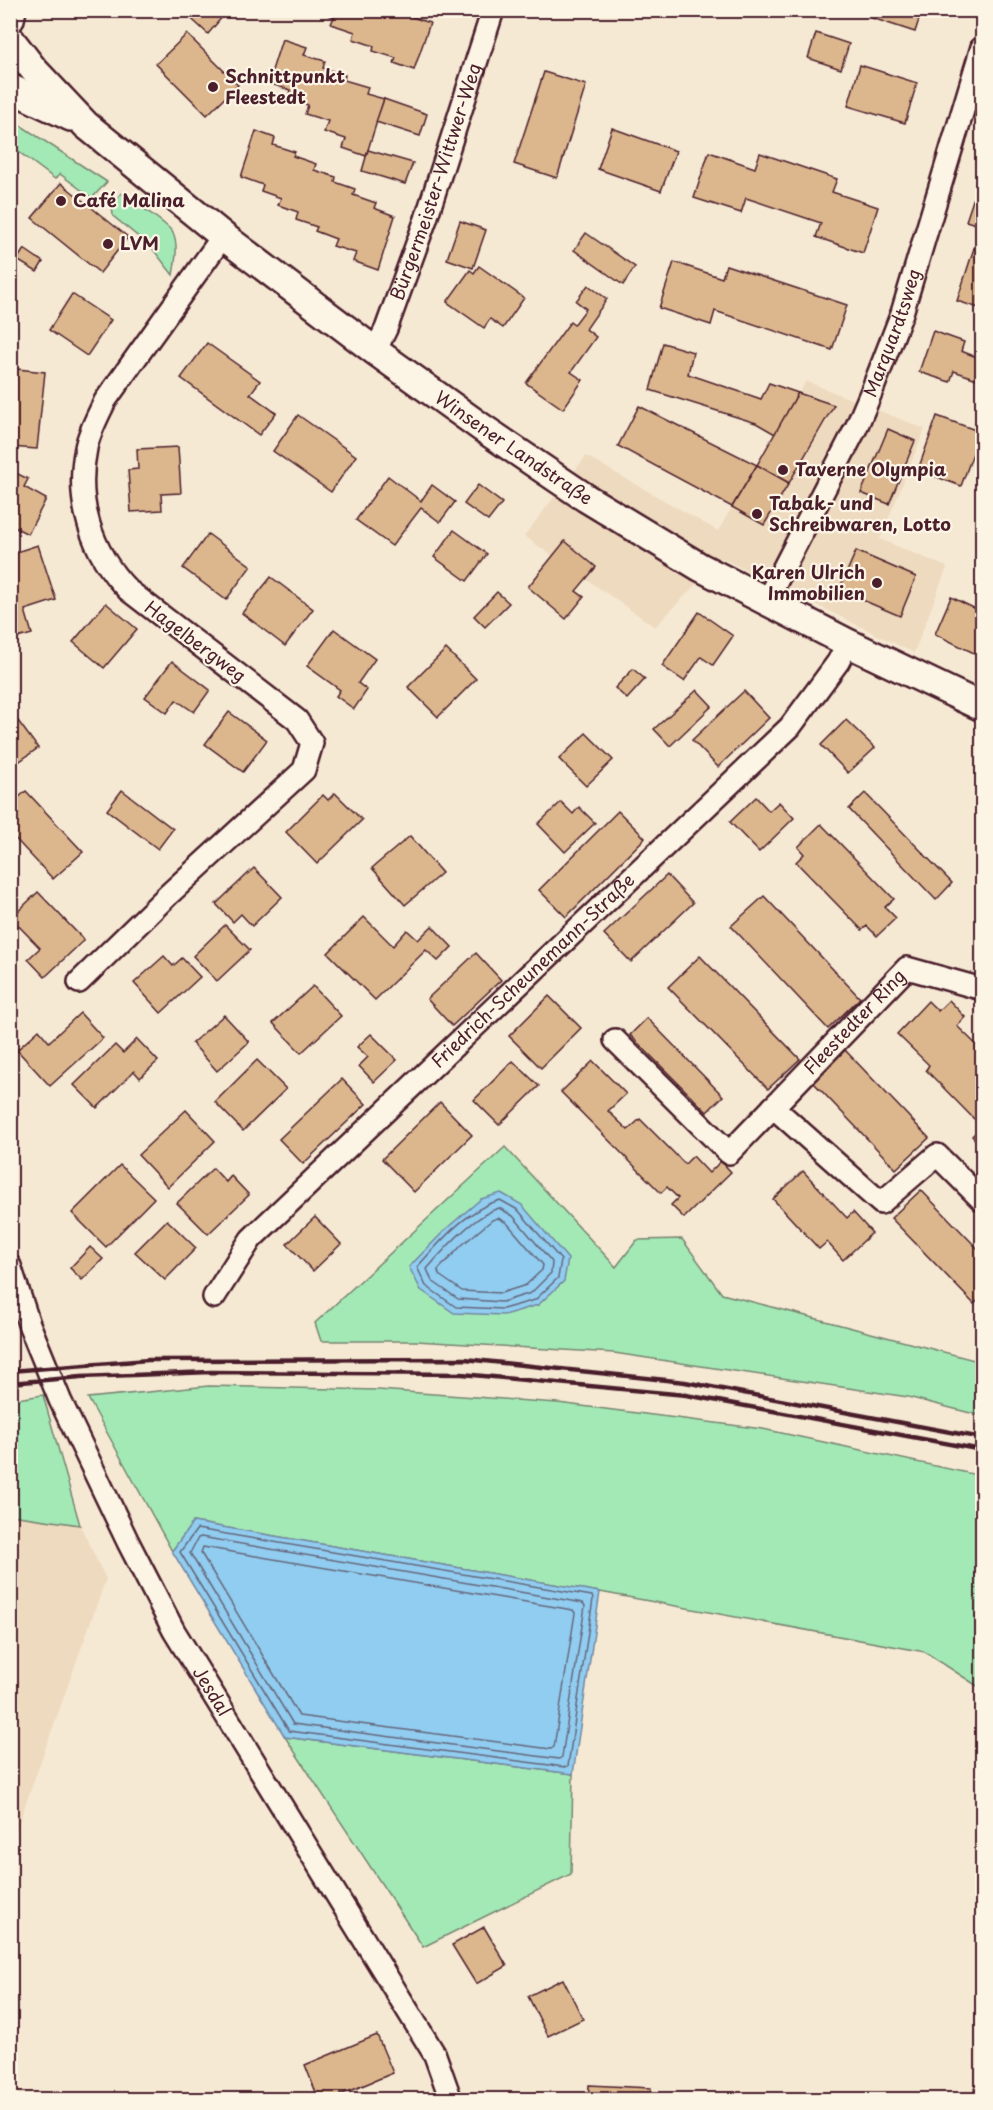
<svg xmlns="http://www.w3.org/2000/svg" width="993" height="2110" font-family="'Playpen Sans',sans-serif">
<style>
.built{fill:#eedabf}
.green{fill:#a3e9b5;stroke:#768470;stroke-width:1.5}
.water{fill:#90cdf0;stroke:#7487a1;stroke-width:1.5}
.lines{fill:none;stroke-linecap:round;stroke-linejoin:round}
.shore{stroke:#66657a;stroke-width:1.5}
.building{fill:#dcb78e;stroke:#4a1f2b;stroke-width:1.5}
.minor-casing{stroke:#4a1f2b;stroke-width:26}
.tertiary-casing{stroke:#4a1f2b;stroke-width:32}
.minor{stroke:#fcf5e5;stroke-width:21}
.tertiary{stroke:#fcf5e5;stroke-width:27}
.rail{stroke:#4a1f2b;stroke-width:4.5}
.poi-dot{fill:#4a1f2b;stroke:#fcf5e5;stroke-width:2}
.labels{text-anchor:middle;stroke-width:4.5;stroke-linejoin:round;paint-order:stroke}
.poi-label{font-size:18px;font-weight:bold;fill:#4a1f2b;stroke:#fcf5e5;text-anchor:start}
.street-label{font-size:18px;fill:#4a1f2b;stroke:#fcf5e5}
</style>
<rect width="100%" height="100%" fill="#f6e9d4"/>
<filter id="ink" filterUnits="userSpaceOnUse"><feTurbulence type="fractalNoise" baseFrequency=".0167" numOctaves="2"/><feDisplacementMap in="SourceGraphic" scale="12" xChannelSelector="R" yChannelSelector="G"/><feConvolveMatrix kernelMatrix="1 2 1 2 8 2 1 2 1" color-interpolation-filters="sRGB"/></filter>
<g filter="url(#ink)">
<!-- built -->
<g class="built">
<polygon points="806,381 925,429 880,539 947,567 914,653 721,558 655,627 524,536 586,456 718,531"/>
<polygon points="11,1516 80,1525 106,1579 11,1845"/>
</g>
<!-- green -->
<g class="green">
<polygon points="10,119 11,119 107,182 92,198 60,174 55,179 11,146"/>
<path d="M 121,193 C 131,200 170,225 173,233 C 179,247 175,262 173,275 L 152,248 L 113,216 L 112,205 Z"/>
<polygon points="505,1147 616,1267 637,1240 682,1239 722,1294 982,1362 982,1416 908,1397 614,1353 416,1341 321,1341 315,1323"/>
<polygon points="209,1386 378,1390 558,1403 763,1429 982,1476 982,1689 925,1652 600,1592 193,1522 172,1551 88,1398"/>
<polygon points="43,1395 80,1525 11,1515 11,1400"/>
<polygon points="285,1737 573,1774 571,1874 423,1947"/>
</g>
<!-- water -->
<g class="water">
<polygon points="501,1193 522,1205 568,1259 564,1281 538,1305 504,1315 454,1313 421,1290 409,1267 447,1228 481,1199"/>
<polygon points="193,1522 600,1592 573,1774 285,1737 172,1551"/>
</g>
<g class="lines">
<!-- shore -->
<g class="shore">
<path d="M 500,1200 L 518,1210 L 561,1260 L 558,1278 L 535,1300 L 503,1309 L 456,1307 L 426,1286 L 417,1267 C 440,1242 467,1209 500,1200 Z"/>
<path d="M 499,1208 L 513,1216 L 552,1262 L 551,1273 L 531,1293 L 502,1302 L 458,1299 L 432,1281 L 427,1269 C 444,1249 474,1215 499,1208 Z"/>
<polygon points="498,1218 507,1223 543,1265 542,1270 526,1285 501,1293 462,1291 439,1275 438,1270 462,1245 492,1220"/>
<polygon points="197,1529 592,1596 593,1599 568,1766 565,1767 289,1731 180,1552"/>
<polygon points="201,1537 583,1603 585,1606 562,1757 559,1759 293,1724 190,1553 198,1538"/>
<polygon points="203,1547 573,1610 575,1613 554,1747 551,1749 299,1716 201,1553"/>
</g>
</g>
<!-- building -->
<g class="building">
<polygon points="182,10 228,10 208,34"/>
<polygon points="314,10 411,10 409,16 430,23 414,70 394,63 396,58 373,51 374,46 353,39 355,32 331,24 334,17"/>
<polygon points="875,10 922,10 915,32 872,18"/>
<polygon points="816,33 849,44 841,69 808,58"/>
<polygon points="187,34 238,85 207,115 156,64"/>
<polygon points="282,39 307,47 304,55 325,61 323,68 345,75 344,80 368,87 366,94 384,99 366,156 343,148 346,139 324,132 328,121 305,114 308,105 288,99 290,90 268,83"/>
<polygon points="860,65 917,83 905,123 848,106"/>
<polygon points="544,72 586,85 557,178 514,164"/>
<polygon points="384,99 427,114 420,136 376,122"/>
<polygon points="612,128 676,151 661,191 598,169"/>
<polygon points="256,131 275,138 273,145 295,152 293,156 316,164 314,170 336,177 335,182 355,189 353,195 376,203 374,208 395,216 378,270 353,261 356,253 333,246 336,239 315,231 317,227 296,220 298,212 278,205 281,198 261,191 263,185 241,177"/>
<polygon points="368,150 413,163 405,184 362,171"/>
<polygon points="709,152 755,168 760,153 837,179 832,192 878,207 863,253 816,237 821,223 746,198 741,213 694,198"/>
<polygon points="982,173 982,226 966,221"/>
<polygon points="61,183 128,237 100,273 32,218"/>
<polygon points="460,221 486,230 473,268 447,259"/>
<polygon points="586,233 635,267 623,285 574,250"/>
<polygon points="974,248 982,251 982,309 957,301"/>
<polygon points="24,249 43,262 37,272 17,260"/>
<polygon points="674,262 722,278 726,265 847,305 832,350 715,311 711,325 659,308"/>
<polygon points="479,266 524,298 503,328 490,319 484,328 447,302 470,270 474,273"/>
<polygon points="588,285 607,299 586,329 596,337 571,372 583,380 563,409 526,383 570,322 574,325 586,309 576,301"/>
<polygon points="72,294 111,320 87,356 49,330"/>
<polygon points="933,331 964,342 961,351 982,359 982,381 954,371 950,382 919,372"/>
<polygon points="207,343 260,381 250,394 276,413 259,435 181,378"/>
<polygon points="663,343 693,352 688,374 761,399 769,383 798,393 775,434 756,423 650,390"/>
<polygon points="17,369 45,372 37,449 10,447 10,378 16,379"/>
<polygon points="798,393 834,405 789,483 757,465"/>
<polygon points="639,406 757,465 732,507 618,446"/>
<polygon points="298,415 356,456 331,492 273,451"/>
<polygon points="937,416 981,432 961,486 918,470"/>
<polygon points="888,429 915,441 889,504 861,493"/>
<polygon points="178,447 181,493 161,494 162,510 131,512 128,470 138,469 137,449"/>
<polygon points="757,465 789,483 764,525 732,507"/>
<polygon points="10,470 28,479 24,487 46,499 28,534 10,525"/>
<polygon points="388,476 421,501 432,485 455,502 440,522 421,508 392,546 356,520"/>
<polygon points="478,485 502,503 488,521 464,504"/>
<polygon points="454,530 487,554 467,581 434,557"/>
<polygon points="208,534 251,566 226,600 183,568"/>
<polygon points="565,541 596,567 576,591 584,597 566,619 528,587"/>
<polygon points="38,545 56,600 25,610 32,634 10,640 10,554"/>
<polygon points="856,551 916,577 900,616 839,590"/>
<polygon points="271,577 313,609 285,646 242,613"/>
<polygon points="497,592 509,603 485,627 474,616"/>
<polygon points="951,597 982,612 982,657 935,634"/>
<polygon points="106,603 137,629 104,668 73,642"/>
<polygon points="699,612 733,636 713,665 701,657 684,681 662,666"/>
<polygon points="334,629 375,659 358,683 367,690 354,709 336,696 340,690 307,666"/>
<polygon points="446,649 476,679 438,717 408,687"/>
<polygon points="172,661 210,690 194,712 176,700 167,713 145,697"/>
<polygon points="633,669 645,679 627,699 615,688"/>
<polygon points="697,690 712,706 670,746 654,729"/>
<polygon points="744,691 769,718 718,767 692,740"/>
<polygon points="10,710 38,748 10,768"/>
<polygon points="229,712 267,740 243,772 205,744"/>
<polygon points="846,720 875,748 848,773 821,745"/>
<polygon points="586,733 613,760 586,786 559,759"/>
<polygon points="122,790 173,829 158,849 107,810"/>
<polygon points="26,791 83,852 53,879 10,833 10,805"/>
<polygon points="335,793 362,820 317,864 286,832 323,795 328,800"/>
<polygon points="865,793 952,883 936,900 849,809"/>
<polygon points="756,797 769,811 779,802 794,818 759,852 730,822"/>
<polygon points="561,802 573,814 579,807 595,823 565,852 538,824"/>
<polygon points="618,811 645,838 566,917 539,890"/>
<polygon points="821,824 894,899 885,907 896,918 877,936 867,926 862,930 796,862 804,854 798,847"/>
<polygon points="410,836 442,873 405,905 372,868"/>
<polygon points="254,868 282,897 252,926 241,914 233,922 216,904"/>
<polygon points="667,875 693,903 631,962 604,934"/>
<polygon points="38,892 84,940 45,977 28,959 40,948 11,918"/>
<polygon points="764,896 860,998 828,1029 731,926"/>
<polygon points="364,917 393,946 407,930 418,940 432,926 452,947 438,961 426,950 375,1000 328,953"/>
<polygon points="225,925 250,950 217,981 193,956"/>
<polygon points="476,953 501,980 452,1026 427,999"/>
<polygon points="164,956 173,966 182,958 200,977 161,1013 134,983"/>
<polygon points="700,956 800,1059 768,1089 668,987"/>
<polygon points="313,986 341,1016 301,1053 273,1023"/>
<polygon points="549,996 581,1028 541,1068 509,1036"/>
<polygon points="949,1000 965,1017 957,1026 982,1050 982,1111 974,1119 926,1070 929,1065 897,1034 928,1001 938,1011"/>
<polygon points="80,1013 103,1038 50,1086 17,1050 39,1030 49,1042"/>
<polygon points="224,1015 249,1042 217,1071 192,1043"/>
<polygon points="647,1018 723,1096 707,1112 630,1035"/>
<polygon points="371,1034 397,1060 374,1082 359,1066 368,1057 357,1047"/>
<polygon points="137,1039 158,1061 140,1078 134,1071 97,1108 74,1085 115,1045 123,1053"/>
<polygon points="845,1050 929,1138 896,1169 813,1082"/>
<polygon points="257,1060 286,1089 243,1131 215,1102"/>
<polygon points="513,1061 539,1086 499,1125 474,1100"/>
<polygon points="593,1061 626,1094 608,1111 628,1130 640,1119 685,1164 693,1156 709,1173 721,1161 731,1172 684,1218 671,1205 678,1198 667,1187 661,1193 561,1092"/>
<polygon points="342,1079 366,1104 303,1164 279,1139"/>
<polygon points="440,1102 472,1135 414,1192 382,1159"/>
<polygon points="186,1110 215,1141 168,1187 138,1155"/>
<polygon points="982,1126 982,1144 981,1146 972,1136"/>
<polygon points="120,1165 154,1198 106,1247 72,1213"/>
<polygon points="213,1168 226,1182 231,1176 249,1195 208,1234 177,1203"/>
<polygon points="803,1171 847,1218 853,1212 872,1233 843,1260 827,1242 819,1249 773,1199"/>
<polygon points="921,1190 982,1253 982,1297 974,1304 891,1218"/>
<polygon points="315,1217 341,1244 313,1271 287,1244"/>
<polygon points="167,1220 196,1248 165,1280 135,1252"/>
<polygon points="90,1247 103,1259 82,1280 70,1268"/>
<polygon points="484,1927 507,1966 476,1984 452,1945"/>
<polygon points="563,1979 583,2019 548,2036 528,1996"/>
<polygon points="377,2035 393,2073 340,2095 342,2100 319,2100 305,2065"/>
<polygon points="589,2085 651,2088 650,2100 588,2100"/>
</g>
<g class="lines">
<defs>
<g id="minor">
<path id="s1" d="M 375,351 L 386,329 L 426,219 L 493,10"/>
<path id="s2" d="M 766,602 L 856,428 L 873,388 L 902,313 L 982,47"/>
<path d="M 79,982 L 168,895 L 304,770 L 312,743 L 297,720 L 128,590 C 91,552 75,501 86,448 C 89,432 98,416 105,401 L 223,236"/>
<path id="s3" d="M 615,1040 L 729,1153 L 907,968 L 982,989"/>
<polyline points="773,1107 881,1203 937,1155 982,1200"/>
<path id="s4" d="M 10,1266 L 29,1324 L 60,1400 L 128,1542 L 174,1631 L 435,2055 L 451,2100"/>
<path id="s5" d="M 214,1297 L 251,1239 L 790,727 L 838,662 L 848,643"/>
</g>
<g id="tertiary">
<polyline points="10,19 12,10"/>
<path id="s6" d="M 10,39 L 34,70 L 86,125 L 223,236 L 375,351 L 481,427 L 586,498 L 700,567 L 848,643 L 982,707"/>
<polyline points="10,88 71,117"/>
</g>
</defs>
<!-- minor casing -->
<use href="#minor" class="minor-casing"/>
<!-- tertiary casing -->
<use href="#tertiary" class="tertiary-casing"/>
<!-- minor -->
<use href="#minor" class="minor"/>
<!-- tertiary -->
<use href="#tertiary" class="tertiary"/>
<!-- rail -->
<g class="rail">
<polyline points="10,1371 148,1360 465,1359 685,1382 982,1438"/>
<polyline points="10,1383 81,1377 211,1372 462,1374 686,1395 982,1450"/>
</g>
</g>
</g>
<!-- markers -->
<g class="poi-dot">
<circle cx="213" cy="87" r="6"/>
<circle cx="61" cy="201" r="6"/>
<circle cx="108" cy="244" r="6"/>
<circle cx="783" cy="470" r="6"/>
<circle cx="757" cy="514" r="6"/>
<circle cx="877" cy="583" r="6"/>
</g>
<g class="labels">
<!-- poi labels -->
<g class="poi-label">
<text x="225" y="83">Schnittpunkt<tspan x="225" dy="21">Fleestedt</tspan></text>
<text x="73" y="207">Café Malina</text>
<text x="120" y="250">LVM</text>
<text x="795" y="476">Taverne Olympia</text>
<text x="769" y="510">Tabak- und<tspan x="769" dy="21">Schreibwaren, Lotto</tspan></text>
<text x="865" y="579" text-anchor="end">Karen Ulrich<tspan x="865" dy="21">Immobilien</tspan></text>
</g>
<!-- street labels -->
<g class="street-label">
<text dy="6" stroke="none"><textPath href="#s1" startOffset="180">Bürgermeister-Wittwer-Weg</textPath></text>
<text dy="6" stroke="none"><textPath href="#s2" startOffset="298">Marquardtsweg</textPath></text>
<text dy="6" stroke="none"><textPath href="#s6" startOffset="651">Winsener Landstraße</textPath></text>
<text transform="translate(195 642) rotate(37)" y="6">Hagelbergweg</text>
<text dy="6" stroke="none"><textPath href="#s5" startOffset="458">Friedrich-Scheunemann-Straße</textPath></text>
<text dy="6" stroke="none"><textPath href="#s3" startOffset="342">Fleestedter Ring</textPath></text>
<text dy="6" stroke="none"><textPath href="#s4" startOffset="472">Jesdal</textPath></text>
</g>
</g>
<!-- margin -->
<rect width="993" height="2110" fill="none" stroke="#fcf5e5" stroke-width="36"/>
<rect x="18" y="18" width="957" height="2074" fill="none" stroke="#4a1f2b" stroke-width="2" filter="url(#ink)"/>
</svg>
